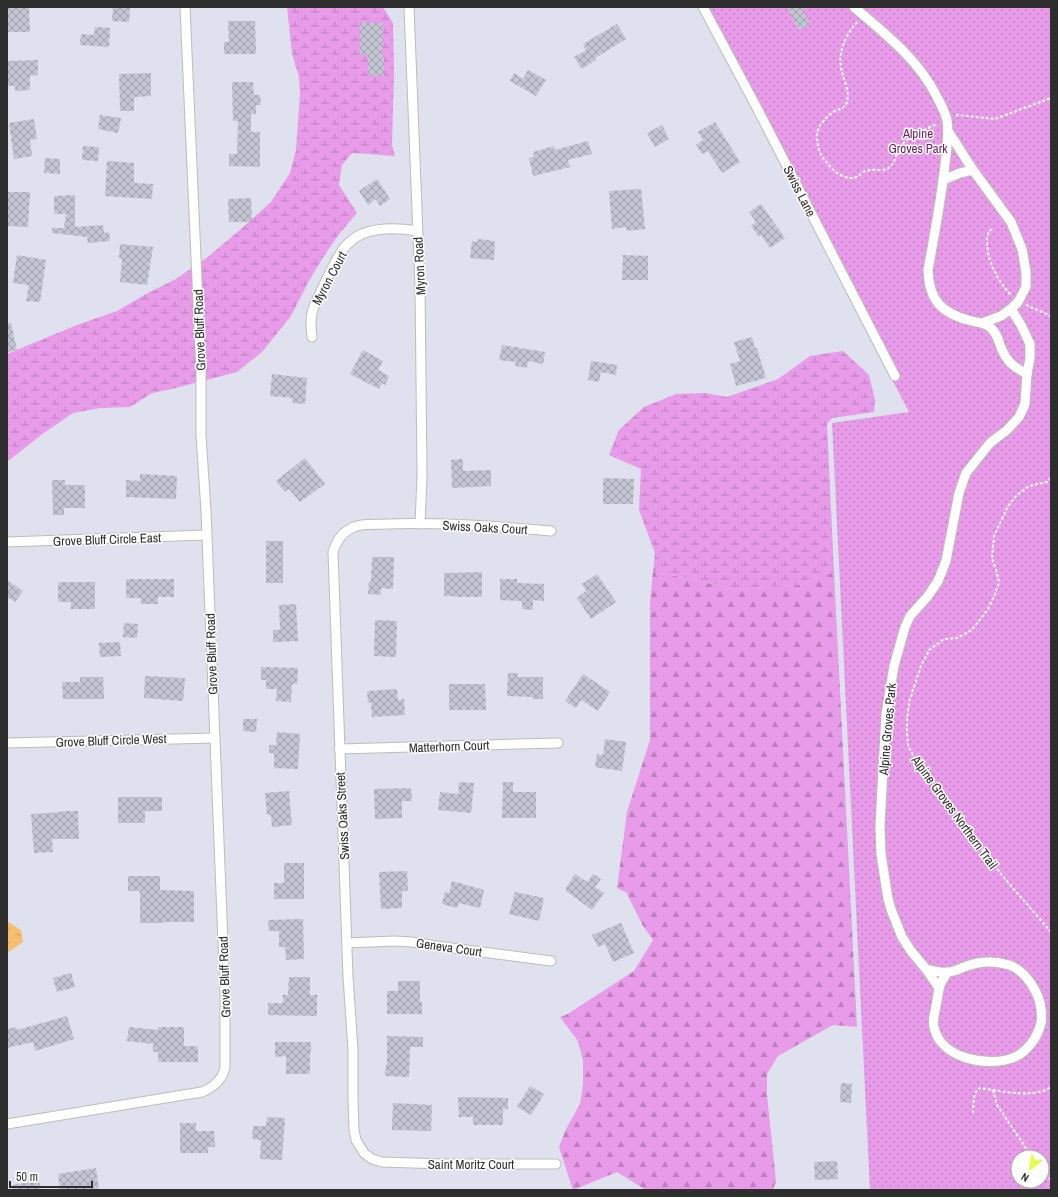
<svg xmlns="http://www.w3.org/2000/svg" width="1058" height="1197" font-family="'Archivo Narrow',sans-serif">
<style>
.forest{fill:url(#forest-firs)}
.wetland{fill:url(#wetland-marsh)}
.park{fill:url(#park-dots);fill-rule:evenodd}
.water{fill:url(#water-ripples)}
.building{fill:url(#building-cross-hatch)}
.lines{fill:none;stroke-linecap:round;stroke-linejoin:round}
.minor-casing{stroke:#bcbeb0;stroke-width:11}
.path{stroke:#fff;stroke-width:2;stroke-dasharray:3 2;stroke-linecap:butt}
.minor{stroke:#fff;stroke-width:9}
.labels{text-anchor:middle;stroke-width:3;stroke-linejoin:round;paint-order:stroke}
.park-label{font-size:13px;fill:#701866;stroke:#fff}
.street-label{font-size:13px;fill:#2e2e2e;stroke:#fff}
</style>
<defs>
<pattern id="forest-firs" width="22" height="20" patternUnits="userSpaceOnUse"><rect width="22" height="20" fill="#e79be8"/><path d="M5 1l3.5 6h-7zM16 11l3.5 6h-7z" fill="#bc7fbc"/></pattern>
<pattern id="wetland-marsh" width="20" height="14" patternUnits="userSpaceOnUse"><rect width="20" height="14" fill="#e79be8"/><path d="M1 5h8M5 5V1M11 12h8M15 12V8" fill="none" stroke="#bc7fbc"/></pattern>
<pattern id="park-dots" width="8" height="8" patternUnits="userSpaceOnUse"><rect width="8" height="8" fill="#e79be8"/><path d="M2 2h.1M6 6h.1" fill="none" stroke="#bc7fbc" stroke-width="1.8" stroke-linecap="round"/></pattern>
<pattern id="water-ripples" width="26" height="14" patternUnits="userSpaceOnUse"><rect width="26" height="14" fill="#f5bf6f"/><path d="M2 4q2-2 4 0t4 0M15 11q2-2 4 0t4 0" fill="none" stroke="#d2a460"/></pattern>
<pattern id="building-cross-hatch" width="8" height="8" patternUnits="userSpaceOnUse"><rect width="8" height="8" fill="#c4c5d2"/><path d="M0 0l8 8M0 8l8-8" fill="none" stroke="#a0a0ab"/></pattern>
</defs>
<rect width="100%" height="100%" fill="#e0e1ef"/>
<!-- forest -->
<polygon class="forest" points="653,571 735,589 799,585 834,572 857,1027 833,1025 778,1056 767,1074 767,1095 776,1181 773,1190 646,1190 617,1172 573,1190 559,1147 566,1129 580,1104 583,1085 583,1061 578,1041 560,1017 566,1015 634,971 653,940 643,926 627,894 627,893 617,888 627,812 650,740 650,603"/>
<!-- wetland -->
<g class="wetland">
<polygon points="287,7 383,7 393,23 394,74 392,145 395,156 352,153 342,165 339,185 357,213 339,234 322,259 309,281 291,316 262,352 237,372 172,389 152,393 130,407 100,408 73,413 41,435 7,462 7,354 77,325 117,311 146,294 176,279 209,256 241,229 271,202 290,173 296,150 300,93 299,77 292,54"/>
<polygon points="843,351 869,375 875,400 874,412 832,418 827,424 834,572 799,585 735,589 653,571 655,553 639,510 641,469 609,455 619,430 644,407 676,394 705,393 727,397 778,379 810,356"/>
</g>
<!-- park -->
<path class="park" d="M 699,7 L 1051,7 L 1051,1190 L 870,1190 L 832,423 L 909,412 ZM 1018,1157 L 1042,1157 L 1042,1181 L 1018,1181 Z"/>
<!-- water -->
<polygon class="water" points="8,922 21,930 23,942 7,953 7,923"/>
<!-- building -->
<g class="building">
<polygon points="7,7 29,7 30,32 7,32"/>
<polygon points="113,7 130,7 129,22 112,21"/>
<polygon points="787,7 802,7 810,25 798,30"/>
<polygon points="228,21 255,21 256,54 224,54 224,42 229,42"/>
<polygon points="360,22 383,23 382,57 384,57 384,76 368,75 368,55 360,55"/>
<polygon points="617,24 626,39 595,58 596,60 582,69 574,57 586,50 583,44"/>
<polygon points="95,27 110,28 109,47 80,45 81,34 94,35"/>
<polygon points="38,60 38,75 30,76 30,90 15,91 15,86 7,86 7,61"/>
<polygon points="528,70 546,80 536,96 510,81 514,73 523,79"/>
<polygon points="151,73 151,96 134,97 134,111 120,111 119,74"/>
<polygon points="232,82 253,82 254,95 260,95 261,105 256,105 256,114 251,114 251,132 260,132 260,167 229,166 229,154 237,154 238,121 233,121"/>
<polygon points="100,115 121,118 118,133 98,129"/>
<polygon points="34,119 37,139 30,140 32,156 14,159 9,123"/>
<polygon points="715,122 740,162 722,173 708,151 702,154 696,145 703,140 698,132"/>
<polygon points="662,125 669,139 655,147 647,133"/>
<polygon points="588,141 592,154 568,160 570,167 533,176 529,158 534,157 533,152 554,146 555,150"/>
<polygon points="83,146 99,147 98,161 82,160"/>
<polygon points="45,158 60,159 60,174 44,173"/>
<polygon points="107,161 134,163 134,183 153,184 152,199 105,196"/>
<polygon points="377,179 390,199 380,206 376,199 368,205 359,191"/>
<polygon points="641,189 645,229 627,231 626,227 612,229 609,191"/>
<polygon points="7,192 30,192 28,227 7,226"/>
<polygon points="75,195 75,227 103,225 104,233 109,232 110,241 88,243 87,237 52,233 52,228 64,228 66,214 54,214 54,196"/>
<polygon points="251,198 252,222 229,222 228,199"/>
<polygon points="761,204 785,238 770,248 761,235 759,237 751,226 756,222 749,212"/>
<polygon points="478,239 495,241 494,260 470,258 472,241 477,242"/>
<polygon points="120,244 153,247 147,285 120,282 122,259 119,258"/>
<polygon points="17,255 46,260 40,302 26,301 29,285 13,283"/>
<polygon points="623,255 648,256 648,280 622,280"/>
<polygon points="7,323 11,323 17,350 7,352"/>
<polygon points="752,337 755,348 757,348 766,378 736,386 730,364 740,361 734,342"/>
<polygon points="502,345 545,352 543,364 528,361 527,368 515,366 516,362 499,360"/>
<polygon points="363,350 383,361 378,370 389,376 385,385 382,383 379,389 350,374"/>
<polygon points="591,361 617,365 616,375 601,372 599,382 588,380"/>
<polygon points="272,374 307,378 305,404 292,403 292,398 270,396"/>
<polygon points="305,458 325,484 300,502 289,489 285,492 276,481"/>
<polygon points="463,459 463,471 491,470 491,486 452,488 451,460"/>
<polygon points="140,474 177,476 176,499 126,497 126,480 140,481"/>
<polygon points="603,478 634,479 633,504 603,504"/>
<polygon points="52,480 65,480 65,485 85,485 85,508 64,508 64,515 53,515"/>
<rect x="266" y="541" width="17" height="42"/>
<polygon points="372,557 394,557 393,589 381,588 381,595 368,594 369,582 371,582"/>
<polygon points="482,572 482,597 453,597 453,596 444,596 444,573"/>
<polygon points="597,574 616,602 591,619 577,598 586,591 582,584"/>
<polygon points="126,579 174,579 174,597 158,597 158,604 141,604 141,598 126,598"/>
<polygon points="500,579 517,579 517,583 544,584 544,601 533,600 533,610 522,609 522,601 500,600"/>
<polygon points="7,580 23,591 15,602 7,597"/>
<polygon points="58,582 95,582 95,609 71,609 71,602 58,602"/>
<polygon points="296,604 298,641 273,642 273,630 280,630 279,605"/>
<polygon points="375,620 397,621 396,657 374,656"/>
<polygon points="124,623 138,624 137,638 123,637"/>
<polygon points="120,642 121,656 100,657 99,643"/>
<polygon points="261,667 298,668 297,684 292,684 291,702 276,701 277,689 266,689 266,680 261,680"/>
<polygon points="508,673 518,673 517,677 543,677 543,699 533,699 533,697 507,696"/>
<polygon points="583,674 610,692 598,711 581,700 576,708 565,701"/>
<polygon points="145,676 185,678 183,701 144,698"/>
<polygon points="80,677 103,677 104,699 63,699 62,682 80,682"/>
<polygon points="449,684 485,684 486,710 449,710"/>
<polygon points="397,689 398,700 404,699 405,715 372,717 371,702 368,703 367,691"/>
<polygon points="243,719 257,719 256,732 243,731"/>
<polygon points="277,732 300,734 298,769 274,768 274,753 269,753 269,745 276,745"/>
<polygon points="605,739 626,742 622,771 595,767 597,754 603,755"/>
<polygon points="459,782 474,783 471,813 438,810 440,792 458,794"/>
<polygon points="503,782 513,782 513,792 536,792 536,818 502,818"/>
<polygon points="411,788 412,801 402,801 402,818 375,819 374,789"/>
<polygon points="289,791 292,825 272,827 271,815 267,815 265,793"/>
<polygon points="118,797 162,797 162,811 145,811 145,823 118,823"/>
<polygon points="61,811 78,811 79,839 52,839 53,852 34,853 31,814 62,812"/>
<polygon points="284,863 304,863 304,899 274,899 274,883 284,883"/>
<polygon points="407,871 408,891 402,891 402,908 381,909 379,872"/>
<polygon points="575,874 587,882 593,874 601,879 595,887 604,893 592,910 566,891 566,888"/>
<polygon points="128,876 160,876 160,890 194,891 194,922 163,922 163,923 140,923 140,891 128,891"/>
<polygon points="452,881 484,890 480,908 459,903 457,908 442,904 445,892 449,893"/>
<polygon points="515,892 544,898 539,921 509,914"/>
<polygon points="303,919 304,959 286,960 285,947 279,947 279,931 269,931 268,920"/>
<polygon points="621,923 634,953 613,962 605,944 598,947 592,935"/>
<polygon points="71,973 75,987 57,992 53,978"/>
<polygon points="289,977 310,977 310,995 317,995 317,1016 268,1015 268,1003 283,1003 283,995 288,995"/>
<polygon points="398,981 420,981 420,1002 422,1002 422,1014 387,1014 387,991 398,991"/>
<polygon points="67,1016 74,1039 35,1051 33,1042 7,1048 7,1029 16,1027 17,1030"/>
<polygon points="129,1027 158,1030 158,1027 184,1027 184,1046 198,1046 198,1062 158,1062 158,1052 153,1052 153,1044 127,1041"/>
<polygon points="387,1036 423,1037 423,1047 410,1047 409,1077 385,1076 386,1064 387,1064"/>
<polygon points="275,1042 311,1042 311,1053 310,1053 310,1074 286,1074 286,1056 275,1057"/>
<polygon points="841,1083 852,1084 851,1103 840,1102"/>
<polygon points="530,1086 544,1094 531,1115 517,1107"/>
<polygon points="458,1097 508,1098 508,1109 503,1109 503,1125 473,1125 473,1117 459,1117"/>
<polygon points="393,1103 432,1105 431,1131 392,1130"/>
<polygon points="267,1117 285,1118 282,1160 260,1159 261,1140 252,1139 253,1126 266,1126"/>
<polygon points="180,1123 196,1123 196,1131 214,1131 215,1147 208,1147 208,1153 180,1153"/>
<polygon points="837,1161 838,1179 815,1180 814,1162"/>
<polygon points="96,1168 99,1190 60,1190 58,1174"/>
<polygon points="39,1181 41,1190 13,1190 12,1185"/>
</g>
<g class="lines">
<defs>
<g id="minor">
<polyline points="409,7 420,286 422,476 420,524"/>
<polyline points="703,7 757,108 895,376"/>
<path d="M 854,7 C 885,34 917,58 936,95 C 940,103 945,111 947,120 C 949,132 947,145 946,156 C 942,195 935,232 928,270 C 929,302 943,314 972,321 C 979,323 986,323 992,329 C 997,334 998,339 1000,345 C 1006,361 1012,366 1027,374"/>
<polyline points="943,180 960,173 973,170"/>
<polyline points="982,323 1001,316 1011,309"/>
<path d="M 312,337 C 311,329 310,321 312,313 C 314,304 319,295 323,287 C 329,274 335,261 343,249 C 348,243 355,237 362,234 C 380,227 399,228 417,231"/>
<path d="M 551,531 C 496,526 441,522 387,524 C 376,525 363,523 354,527 C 342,532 337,540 333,552 L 348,977 L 353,1049 L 353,1098 L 354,1130 L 356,1140 L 364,1153 L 372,1159 L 382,1162 L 443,1164 L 556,1164"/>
<polyline points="7,542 206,535"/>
<polyline points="7,743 215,738"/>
<polyline points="339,749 558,743"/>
<polyline points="347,943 394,941 412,942 444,947 551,961"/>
<path d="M 926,969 C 933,971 940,973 947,972 C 953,972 959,969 964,967 C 979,961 993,960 1009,965 C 1024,970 1036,988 1040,1003 C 1043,1018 1042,1025 1035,1038 C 1030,1046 1024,1053 1015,1057 C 989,1068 940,1059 934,1027 C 932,1020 935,1012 936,1006 C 939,991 938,984 948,972"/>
<polyline points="939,988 926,969 911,951 902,937 892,912 888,899 881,854 880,826 886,714 894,666 905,627 910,616 928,596 938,581 946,561 959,493 966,473 990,443 1007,430 1019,417 1025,404 1027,374 1030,358 1030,344 1021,325 1011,309 1018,302 1026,287 1026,272 1022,249 1011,222 973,170 948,131"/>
<path d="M 7,1124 L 202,1092 C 214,1087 222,1080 225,1068 L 225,994 L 206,511 L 201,435 L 201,372 L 185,7"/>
</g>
</defs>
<!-- minor casing -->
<use href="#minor" class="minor-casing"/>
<!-- path -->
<g class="path">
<path d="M 857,22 C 845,36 837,53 842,72 C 844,81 850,92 847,102 C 844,109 839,109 833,112 C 826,117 818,126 817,134 C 816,137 819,152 821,155 C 822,158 826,161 828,164 C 834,172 846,181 857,177 C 862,174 862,171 870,170 C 877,169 884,172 890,167 C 896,161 896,154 899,148 C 906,137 926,129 937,124"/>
<polyline points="956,116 958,115 995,119 1051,98"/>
<path d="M 992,229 C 987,232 987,237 987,243 C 988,263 998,281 1011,295"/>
<polyline points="1026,305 1051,316"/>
<polyline points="1051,478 1047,482 1029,486 1016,496 1007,508 994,536 992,558 997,573 999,583 995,594 988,609 972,630 957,638 944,639 929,650 921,666 910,699 907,718 907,733 908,746 916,760 954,806 977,843 1006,880 1051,932"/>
<polyline points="993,1090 997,1105 1032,1157"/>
<path d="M 973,1113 C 974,1104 972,1093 980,1088 C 1001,1091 1033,1099 1051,1087"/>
<polyline points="1042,1171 1051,1180"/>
</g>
<!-- minor -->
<use href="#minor" class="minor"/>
</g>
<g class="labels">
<!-- park labels -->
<g class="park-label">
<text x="918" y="138">Alpine<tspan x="918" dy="15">Groves Park</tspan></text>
</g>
<!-- street labels -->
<g class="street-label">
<text transform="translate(800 191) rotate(63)" y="5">Swiss Lane</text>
<text transform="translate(419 266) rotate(-93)" y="5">Myron Road</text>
<text transform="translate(329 278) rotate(-62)" y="5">Myron Court</text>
<text transform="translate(199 330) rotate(-92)" y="5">Grove Bluff Road</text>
<text transform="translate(485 527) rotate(3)" y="5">Swiss Oaks Court</text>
<text transform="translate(107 539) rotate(-2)" y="5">Grove Bluff Circle East</text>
<text transform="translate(211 654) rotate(-92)" y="5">Grove Bluff Road</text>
<text transform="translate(887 729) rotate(-85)" y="5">Alpine Groves Park</text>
<text transform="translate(111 740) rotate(-2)" y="5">Grove Bluff Circle West</text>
<text transform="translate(449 746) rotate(-2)" y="5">Matterhorn Court</text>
<text transform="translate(955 812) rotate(54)" y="5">Alpine Groves Northern Trail</text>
<text transform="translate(342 816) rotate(-93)" y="5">Swiss Oaks Street</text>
<text transform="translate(449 947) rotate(8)" y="5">Geneva Court</text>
<text transform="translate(224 977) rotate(-92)" y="5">Grove Bluff Road</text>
<text x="471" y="1169">Saint Moritz Court</text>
</g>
</g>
<!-- border -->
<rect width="1058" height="1197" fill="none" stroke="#2e2e2e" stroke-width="16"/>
<!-- north arrow -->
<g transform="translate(1030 1169) rotate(211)"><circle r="19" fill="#ffffff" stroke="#ababab"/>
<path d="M0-3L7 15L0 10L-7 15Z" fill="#e3ff3d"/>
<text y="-6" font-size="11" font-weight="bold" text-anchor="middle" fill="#2e2e2e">N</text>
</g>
<!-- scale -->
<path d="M10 1181v6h82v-6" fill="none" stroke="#2e2e2e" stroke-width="2"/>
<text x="16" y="1181" font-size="12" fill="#2e2e2e" stroke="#ffffff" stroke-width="3" paint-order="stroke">50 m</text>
</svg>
